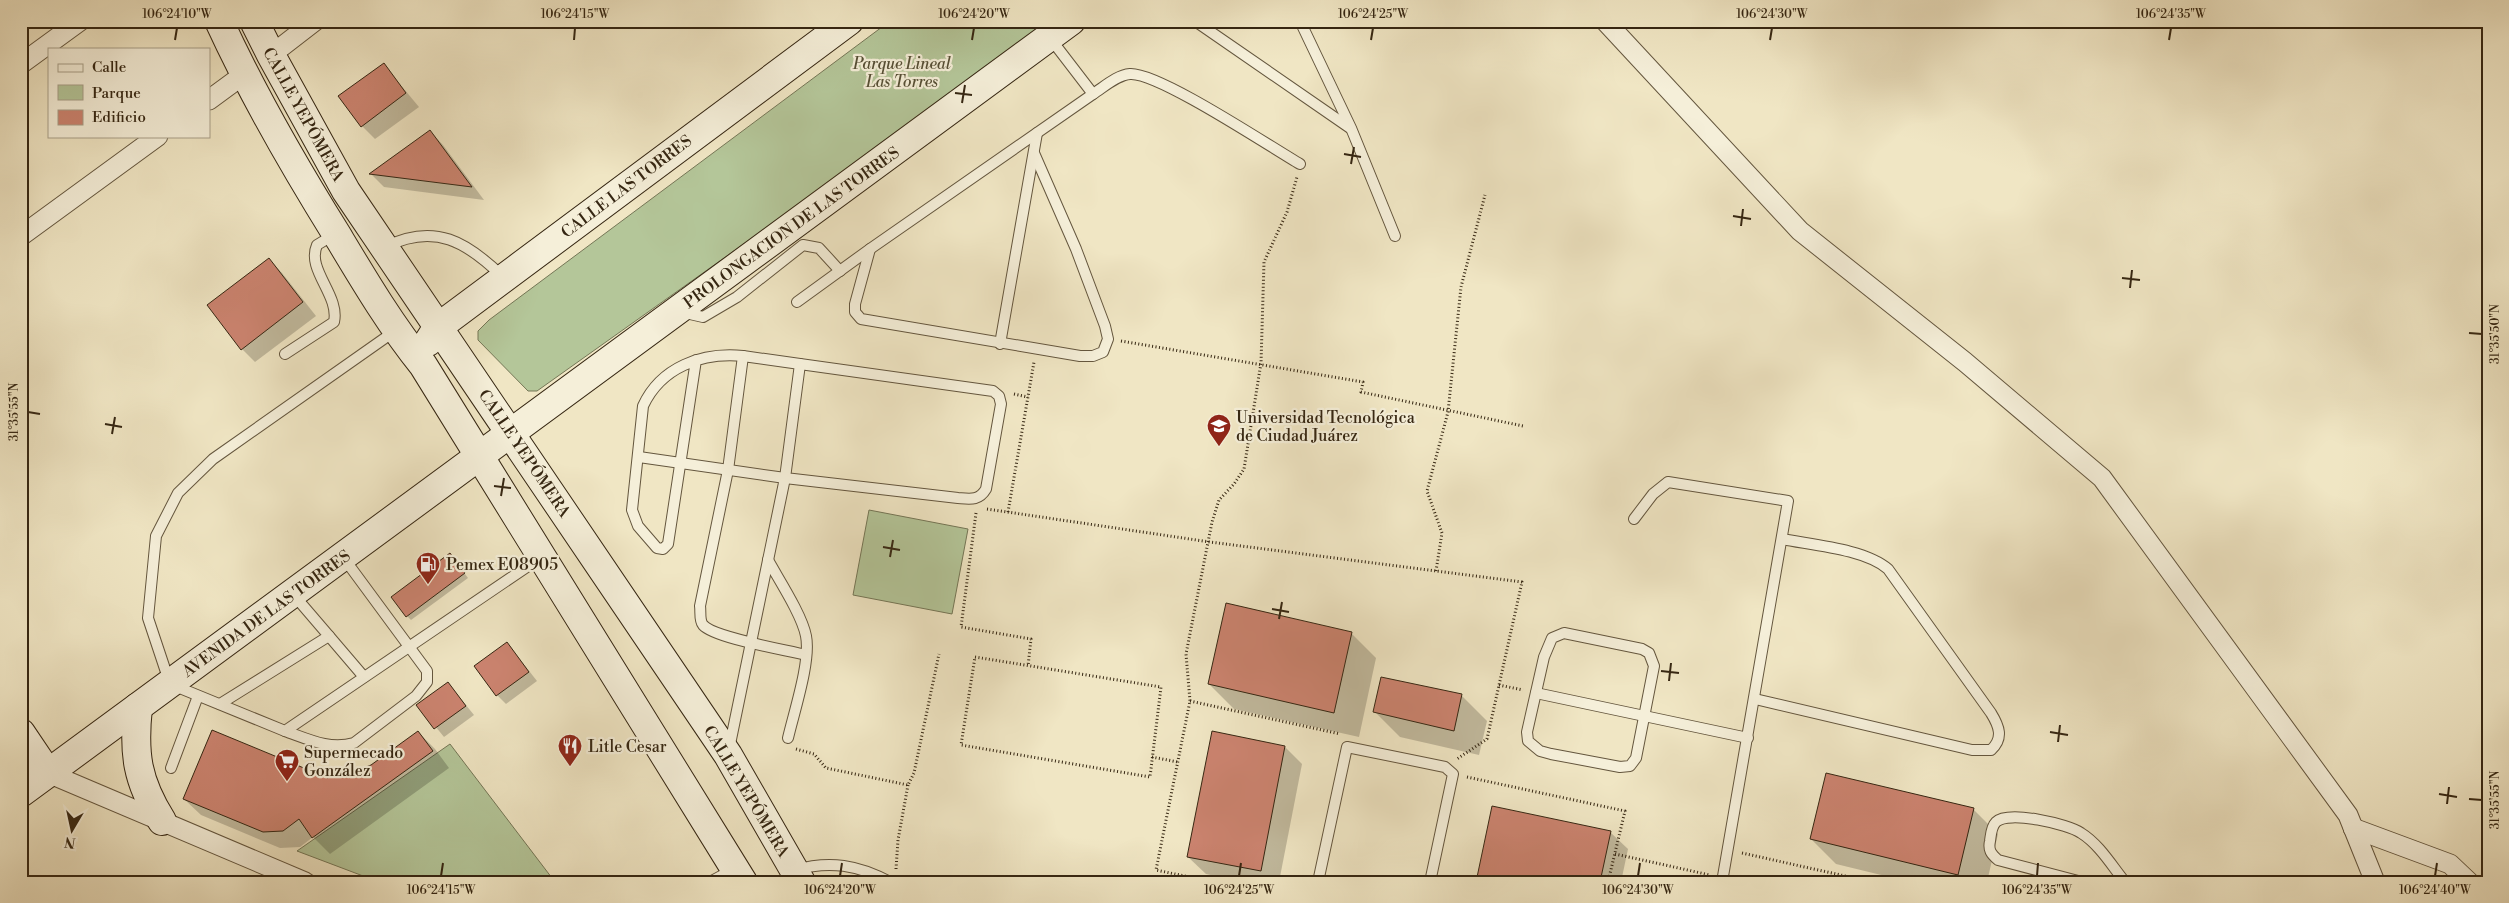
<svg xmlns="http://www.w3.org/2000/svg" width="2509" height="903" font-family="'Libre Bodoni',serif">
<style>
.green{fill:#b4c699;stroke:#747656}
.shadow{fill:#0003}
.building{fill:#cb836f;stroke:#352612}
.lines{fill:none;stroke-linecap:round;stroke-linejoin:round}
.lane-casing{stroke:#64563e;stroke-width:12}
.street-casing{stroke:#64563e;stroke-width:21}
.secondary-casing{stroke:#352612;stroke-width:30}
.path{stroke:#352612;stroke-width:3;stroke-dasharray:1 2.5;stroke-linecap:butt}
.lane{stroke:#f5efd9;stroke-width:10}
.street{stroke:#f5efd9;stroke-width:19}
.secondary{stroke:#f5efd9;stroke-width:28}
.ticks{fill:none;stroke:#352612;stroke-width:2}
.labels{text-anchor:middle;stroke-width:4.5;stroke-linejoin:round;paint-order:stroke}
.park-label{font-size:16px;font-style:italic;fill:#554e34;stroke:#f5efd9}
.street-label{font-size:16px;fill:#352612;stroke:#f5efd9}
.poi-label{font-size:16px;fill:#352612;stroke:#f5efd9;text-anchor:start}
.neatline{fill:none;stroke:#352612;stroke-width:2}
.ticks-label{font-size:12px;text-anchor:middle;fill:#352612}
</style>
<rect width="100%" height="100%" fill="#f0e6c4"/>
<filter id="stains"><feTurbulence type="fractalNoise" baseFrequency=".004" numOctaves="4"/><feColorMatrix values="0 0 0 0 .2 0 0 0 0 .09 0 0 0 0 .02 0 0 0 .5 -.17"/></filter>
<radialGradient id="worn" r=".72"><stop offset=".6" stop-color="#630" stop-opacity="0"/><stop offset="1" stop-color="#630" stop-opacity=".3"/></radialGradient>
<!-- green -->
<g class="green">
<polygon points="890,21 1050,21 1025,44 537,391 528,391 478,340 478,331 489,320"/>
<polygon points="869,510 968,529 952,614 853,595"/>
<polygon points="450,744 555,882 379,882 297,851"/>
<polygon points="840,875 862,881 864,882 827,882"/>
</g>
<!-- shadow -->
<g class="shadow">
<polygon points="384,65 419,107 375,139 362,126"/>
<polygon points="430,131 443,145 484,200 384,187 371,174"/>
<polygon points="269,259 282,273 316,316 255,362 242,349"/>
<polygon points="454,559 468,578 411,620 407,616"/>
<polygon points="1351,633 1376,658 1359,737 1234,709 1209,684"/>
<polygon points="507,643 537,681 506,704 497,695"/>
<polygon points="1382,678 1462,696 1487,721 1479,755 1400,737 1375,712"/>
<polygon points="448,683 474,715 444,737 418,705"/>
<polygon points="418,732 435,749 449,768 330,854 313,837 300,847 280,848 201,815 184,799 343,778 372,766"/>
<polygon points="1285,747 1302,764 1279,882 1244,882 1206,874 1188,857"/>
<polygon points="1973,809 1998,834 1987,882 1910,882 1836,864 1811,839"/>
<polygon points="1610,832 1628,849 1621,882 1478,882"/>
</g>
<!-- building -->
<g class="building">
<polygon points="384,63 406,93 361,127 338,96"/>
<polygon points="430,130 472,187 369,174"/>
<polygon points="269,258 303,302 241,350 207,305"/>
<polygon points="450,553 465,573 406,617 391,597"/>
<polygon points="1226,603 1352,632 1334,713 1208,684"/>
<polygon points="507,642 529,672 496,696 474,666"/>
<polygon points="1381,677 1462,694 1454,731 1373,712"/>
<polygon points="448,682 466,706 434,729 416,705"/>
<polygon points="212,730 328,778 331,771 343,776 371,765 418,731 433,751 312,838 299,819 283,831 263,832 183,799"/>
<polygon points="1212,731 1285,746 1261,871 1187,857"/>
<polygon points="1826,773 1974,808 1958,875 1810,839"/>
<polygon points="1492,806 1611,831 1600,882 1476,882"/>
</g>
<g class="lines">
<defs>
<g id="lane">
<polyline points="1195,21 1350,128"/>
<polyline points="1300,21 1351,128 1395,236"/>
<path d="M 1093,94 C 1104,87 1117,75 1130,74 C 1158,72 1269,146 1300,164"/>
<path d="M 385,247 C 435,222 467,242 503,277"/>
<polyline points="870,249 855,304 855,312 861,319 1080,356 1093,356 1103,352 1108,339 1105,326 1076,249 1034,153"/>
<polyline points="797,302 870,249 1093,94 1050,38"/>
<polyline points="681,312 703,317 737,297 803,245 819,248 840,271"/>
<polyline points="395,331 213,459 178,493 156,536 148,618 170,684 285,731 540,558"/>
<polyline points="1000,344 1037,133"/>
<path d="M 285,354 L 334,322 C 340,295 306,270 317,245 L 335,234"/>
<path d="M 696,360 L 668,544 L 663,549 L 657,548 L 638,526 L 632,510 L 643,406 C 661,367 702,352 743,356"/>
<path d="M 800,364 L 993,391 L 999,396 L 1001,404 L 986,489 C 979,501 970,499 958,498 L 785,478 Z"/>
<path d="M 800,364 L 743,356 L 728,470 L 700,606 C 701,612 699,620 703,625 C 714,638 787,650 806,655"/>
<polyline points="639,457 785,478 729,749"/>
<polyline points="1634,519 1653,494 1668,482 1788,501 1722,882"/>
<path d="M 768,560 C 779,580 802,615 806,636 C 811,661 794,712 788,738"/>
<polygon points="1564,633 1642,649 1649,653 1654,666 1636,758 1630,766 1620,767 1551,754 1540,751 1528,741 1527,732 1544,657 1552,638"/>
<polyline points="329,636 364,677"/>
<polyline points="1536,693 1748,738"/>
<path d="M 1755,699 L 1972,750 L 1991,750 C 2004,738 1999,726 1991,713 L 1888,569 C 1865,549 1812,545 1782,539"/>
<polyline points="220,704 329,636 293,594"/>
<path d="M 285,731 C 308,739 329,750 354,743 L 416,696 L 427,682 L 427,671 L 343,557"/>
<polyline points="171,768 198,696"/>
<path d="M 795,870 C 830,860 858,865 890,882"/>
<polyline points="710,882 734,869"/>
<polyline points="1318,882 1347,747 1445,767 1453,774 1430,882"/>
<path d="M 2082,882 L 1998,860 C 1991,854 1988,850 1990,841 C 1991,835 1991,827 1996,822 C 2008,810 2068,824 2081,833 C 2099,844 2112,866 2125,882"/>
</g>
<g id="street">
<polyline points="1605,21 1800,231 1965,362 2102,478 2348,815 2375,882"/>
<polyline points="271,55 315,21"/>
<polyline points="21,64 80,21"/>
<polyline points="209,100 243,75"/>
<polyline points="21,236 158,136"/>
<polyline points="48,773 305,882"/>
<polyline points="2353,828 2450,864 2469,882"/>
</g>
<g id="secondary">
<path d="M 219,21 C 253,95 294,166 337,235 C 364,280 390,324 423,365 L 743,882"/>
<polyline points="254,21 271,55 346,191 728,755 801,882"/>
<polyline points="428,342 437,328 849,21"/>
<path d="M 138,707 C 133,754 137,781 162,821"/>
<polyline points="21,733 48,773"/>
<polyline points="21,793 1071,21"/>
</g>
</defs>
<!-- lane casing -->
<use href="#lane" class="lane-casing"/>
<!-- street casing -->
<use href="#street" class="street-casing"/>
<!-- secondary casing -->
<use href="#secondary" class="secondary-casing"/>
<!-- path -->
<g class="path">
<polyline points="1121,341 1363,382 1361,392 1523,426"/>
<polyline points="1014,394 1028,397"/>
<polyline points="987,509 1210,542 1522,582 1487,739 1457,759"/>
<polyline points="1008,512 1034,362"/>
<polyline points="976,513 961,627 1031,639 1028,666"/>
<polyline points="1436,571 1442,533 1427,491 1448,412 1461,287 1485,195"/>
<polygon points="975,657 1161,687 1150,777 961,745"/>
<polyline points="1499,685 1523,690"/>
<polyline points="1190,701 1340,734"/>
<polyline points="796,749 814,754 826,768 908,785 914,773 939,654"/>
<polyline points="1152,757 1178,762"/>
<polyline points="1467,777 1625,811 1608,882"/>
<polyline points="1742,853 1872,882"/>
<polyline points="1615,854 1710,875"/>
<polyline points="896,869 898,840 908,785"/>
<polyline points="1213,882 1156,870 1190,701 1186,654 1212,522 1219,500 1234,484 1244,469 1261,363 1264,262 1287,212 1297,177"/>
<polyline points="1992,882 1998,875"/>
</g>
<!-- lane -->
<use href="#lane" class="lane"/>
<!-- street -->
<use href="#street" class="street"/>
<!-- secondary -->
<use href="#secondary" class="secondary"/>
</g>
<!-- ticks -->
<path class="ticks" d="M 175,40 L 177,28M 574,40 L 575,28M 972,40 L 974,28M 1371,40 L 1373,28M 1770,40 L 1772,28M 2169,40 L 2171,28M 955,93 L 972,95M 962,103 L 965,85M 1344,154 L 1361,157M 1351,164 L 1354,147M 1733,216 L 1751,219M 1741,226 L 1743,209M 2122,278 L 2140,280M 2130,288 L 2132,270M 2469,333 L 2482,334M 28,412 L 40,414M 105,424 L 122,427M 112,434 L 115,417M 494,486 L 511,488M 501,496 L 504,478M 883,547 L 900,550M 890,557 L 893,540M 1272,609 L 1289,612M 1279,619 L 1282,602M 1661,671 L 1679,673M 1669,681 L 1671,663M 2050,732 L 2068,735M 2058,742 L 2060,725M 2439,794 L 2457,797M 2469,799 L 2482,800M 2447,804 L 2449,787M 441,876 L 443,863M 840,876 L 842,863M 1239,876 L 1241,863M 1638,876 L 1640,863M 2037,876 L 2038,863M 2435,876 L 2437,863"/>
<!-- icons -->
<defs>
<symbol id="university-pin" viewBox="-11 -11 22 30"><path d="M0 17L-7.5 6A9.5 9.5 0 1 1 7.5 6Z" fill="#8f2418" stroke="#f5efd9"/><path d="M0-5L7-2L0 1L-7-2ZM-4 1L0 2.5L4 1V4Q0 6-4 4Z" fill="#fff"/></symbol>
<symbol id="fuel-pin" viewBox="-11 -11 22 30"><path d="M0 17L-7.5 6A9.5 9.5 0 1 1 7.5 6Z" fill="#8f2418" stroke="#f5efd9"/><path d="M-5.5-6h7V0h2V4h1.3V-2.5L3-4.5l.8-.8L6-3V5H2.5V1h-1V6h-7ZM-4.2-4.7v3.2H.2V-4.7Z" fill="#fff"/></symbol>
<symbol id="restaurant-pin" viewBox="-11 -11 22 30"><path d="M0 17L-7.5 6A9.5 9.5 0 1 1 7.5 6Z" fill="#8f2418" stroke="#f5efd9"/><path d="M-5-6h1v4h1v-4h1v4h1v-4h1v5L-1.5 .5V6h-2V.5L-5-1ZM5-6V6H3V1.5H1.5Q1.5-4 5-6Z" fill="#fff"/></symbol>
<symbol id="supermarket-pin" viewBox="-11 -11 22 30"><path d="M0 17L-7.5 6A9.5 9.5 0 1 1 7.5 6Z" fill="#8f2418" stroke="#f5efd9"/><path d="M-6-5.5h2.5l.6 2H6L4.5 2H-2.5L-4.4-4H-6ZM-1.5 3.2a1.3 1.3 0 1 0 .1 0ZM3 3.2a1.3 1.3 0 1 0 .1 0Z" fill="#fff"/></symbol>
</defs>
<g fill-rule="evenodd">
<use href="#university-pin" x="1205" y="412" width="28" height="38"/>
<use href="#fuel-pin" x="414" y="550" width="28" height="38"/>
<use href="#restaurant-pin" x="556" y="732" width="28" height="38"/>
<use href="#supermarket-pin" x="273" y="747" width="28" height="38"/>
</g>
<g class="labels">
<!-- park labels -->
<g class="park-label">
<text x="902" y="69">Parque Lineal<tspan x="902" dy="18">Las Torres</tspan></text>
</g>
<!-- street labels -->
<g class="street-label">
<text transform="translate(304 114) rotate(61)" y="6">CALLE YEPÓMERA</text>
<text transform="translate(626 186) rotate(-37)" y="6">CALLE LAS TORRES</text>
<text transform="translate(791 227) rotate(-36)" y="6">PROLONGACION DE LAS TORRES</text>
<text transform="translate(525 453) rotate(56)" y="6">CALLE YEPÓMERA</text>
<text transform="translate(266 613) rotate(-36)" y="6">AVENIDA DE LAS TORRES</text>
<text transform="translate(747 791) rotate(59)" y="6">CALLE YEPÓMERA</text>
</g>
<!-- poi labels -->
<g class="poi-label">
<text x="1236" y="423">Universidad Tecnológica<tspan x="1236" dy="18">de Ciudad Juárez</tspan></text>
<text x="446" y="570">Pemex E08905</text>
<text x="588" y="752">Litle Cesar</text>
<text x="304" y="758">Supermecado<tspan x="304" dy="18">González</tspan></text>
</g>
</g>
<!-- margin -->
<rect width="2509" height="903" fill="none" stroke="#f0e6c4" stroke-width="55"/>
<!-- legend -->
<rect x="48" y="48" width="162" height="90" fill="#f5efd9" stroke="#a89f89"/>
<rect x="58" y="64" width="25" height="8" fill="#f5efd9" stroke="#a89f89"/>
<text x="92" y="72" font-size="15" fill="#352612">Calle</text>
<rect x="58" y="85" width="25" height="15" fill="#b4c699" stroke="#a89f89"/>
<text x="92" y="98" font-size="15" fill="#352612">Parque</text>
<rect x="58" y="110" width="25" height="15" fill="#cb836f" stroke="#a89f89"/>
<text x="92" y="122" font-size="15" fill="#352612">Edificio</text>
<!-- north arrow -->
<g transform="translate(72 830) rotate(189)" stroke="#f5efd9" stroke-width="4" paint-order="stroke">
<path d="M0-4L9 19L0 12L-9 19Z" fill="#352612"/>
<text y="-8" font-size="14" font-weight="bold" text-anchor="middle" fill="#352612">N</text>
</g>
<rect x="28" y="28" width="2454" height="848" class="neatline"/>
<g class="ticks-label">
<text x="177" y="18">106°24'10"W</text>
<text x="575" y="18">106°24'15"W</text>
<text x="974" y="18">106°24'20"W</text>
<text x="1373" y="18">106°24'25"W</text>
<text x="1772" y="18">106°24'30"W</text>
<text x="2171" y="18">106°24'35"W</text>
<text transform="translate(2495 334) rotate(-90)" y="4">31°35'50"N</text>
<text transform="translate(14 412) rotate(-90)" y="4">31°35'55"N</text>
<text transform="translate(2495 800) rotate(-90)" y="4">31°35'55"N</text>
<text x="441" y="894">106°24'15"W</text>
<text x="840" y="894">106°24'20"W</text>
<text x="1239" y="894">106°24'25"W</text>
<text x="1638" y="894">106°24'30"W</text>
<text x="2037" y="894">106°24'35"W</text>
<text x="2435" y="894">106°24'40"W</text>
</g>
<rect width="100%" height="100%" filter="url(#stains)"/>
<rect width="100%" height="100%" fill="url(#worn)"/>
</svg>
